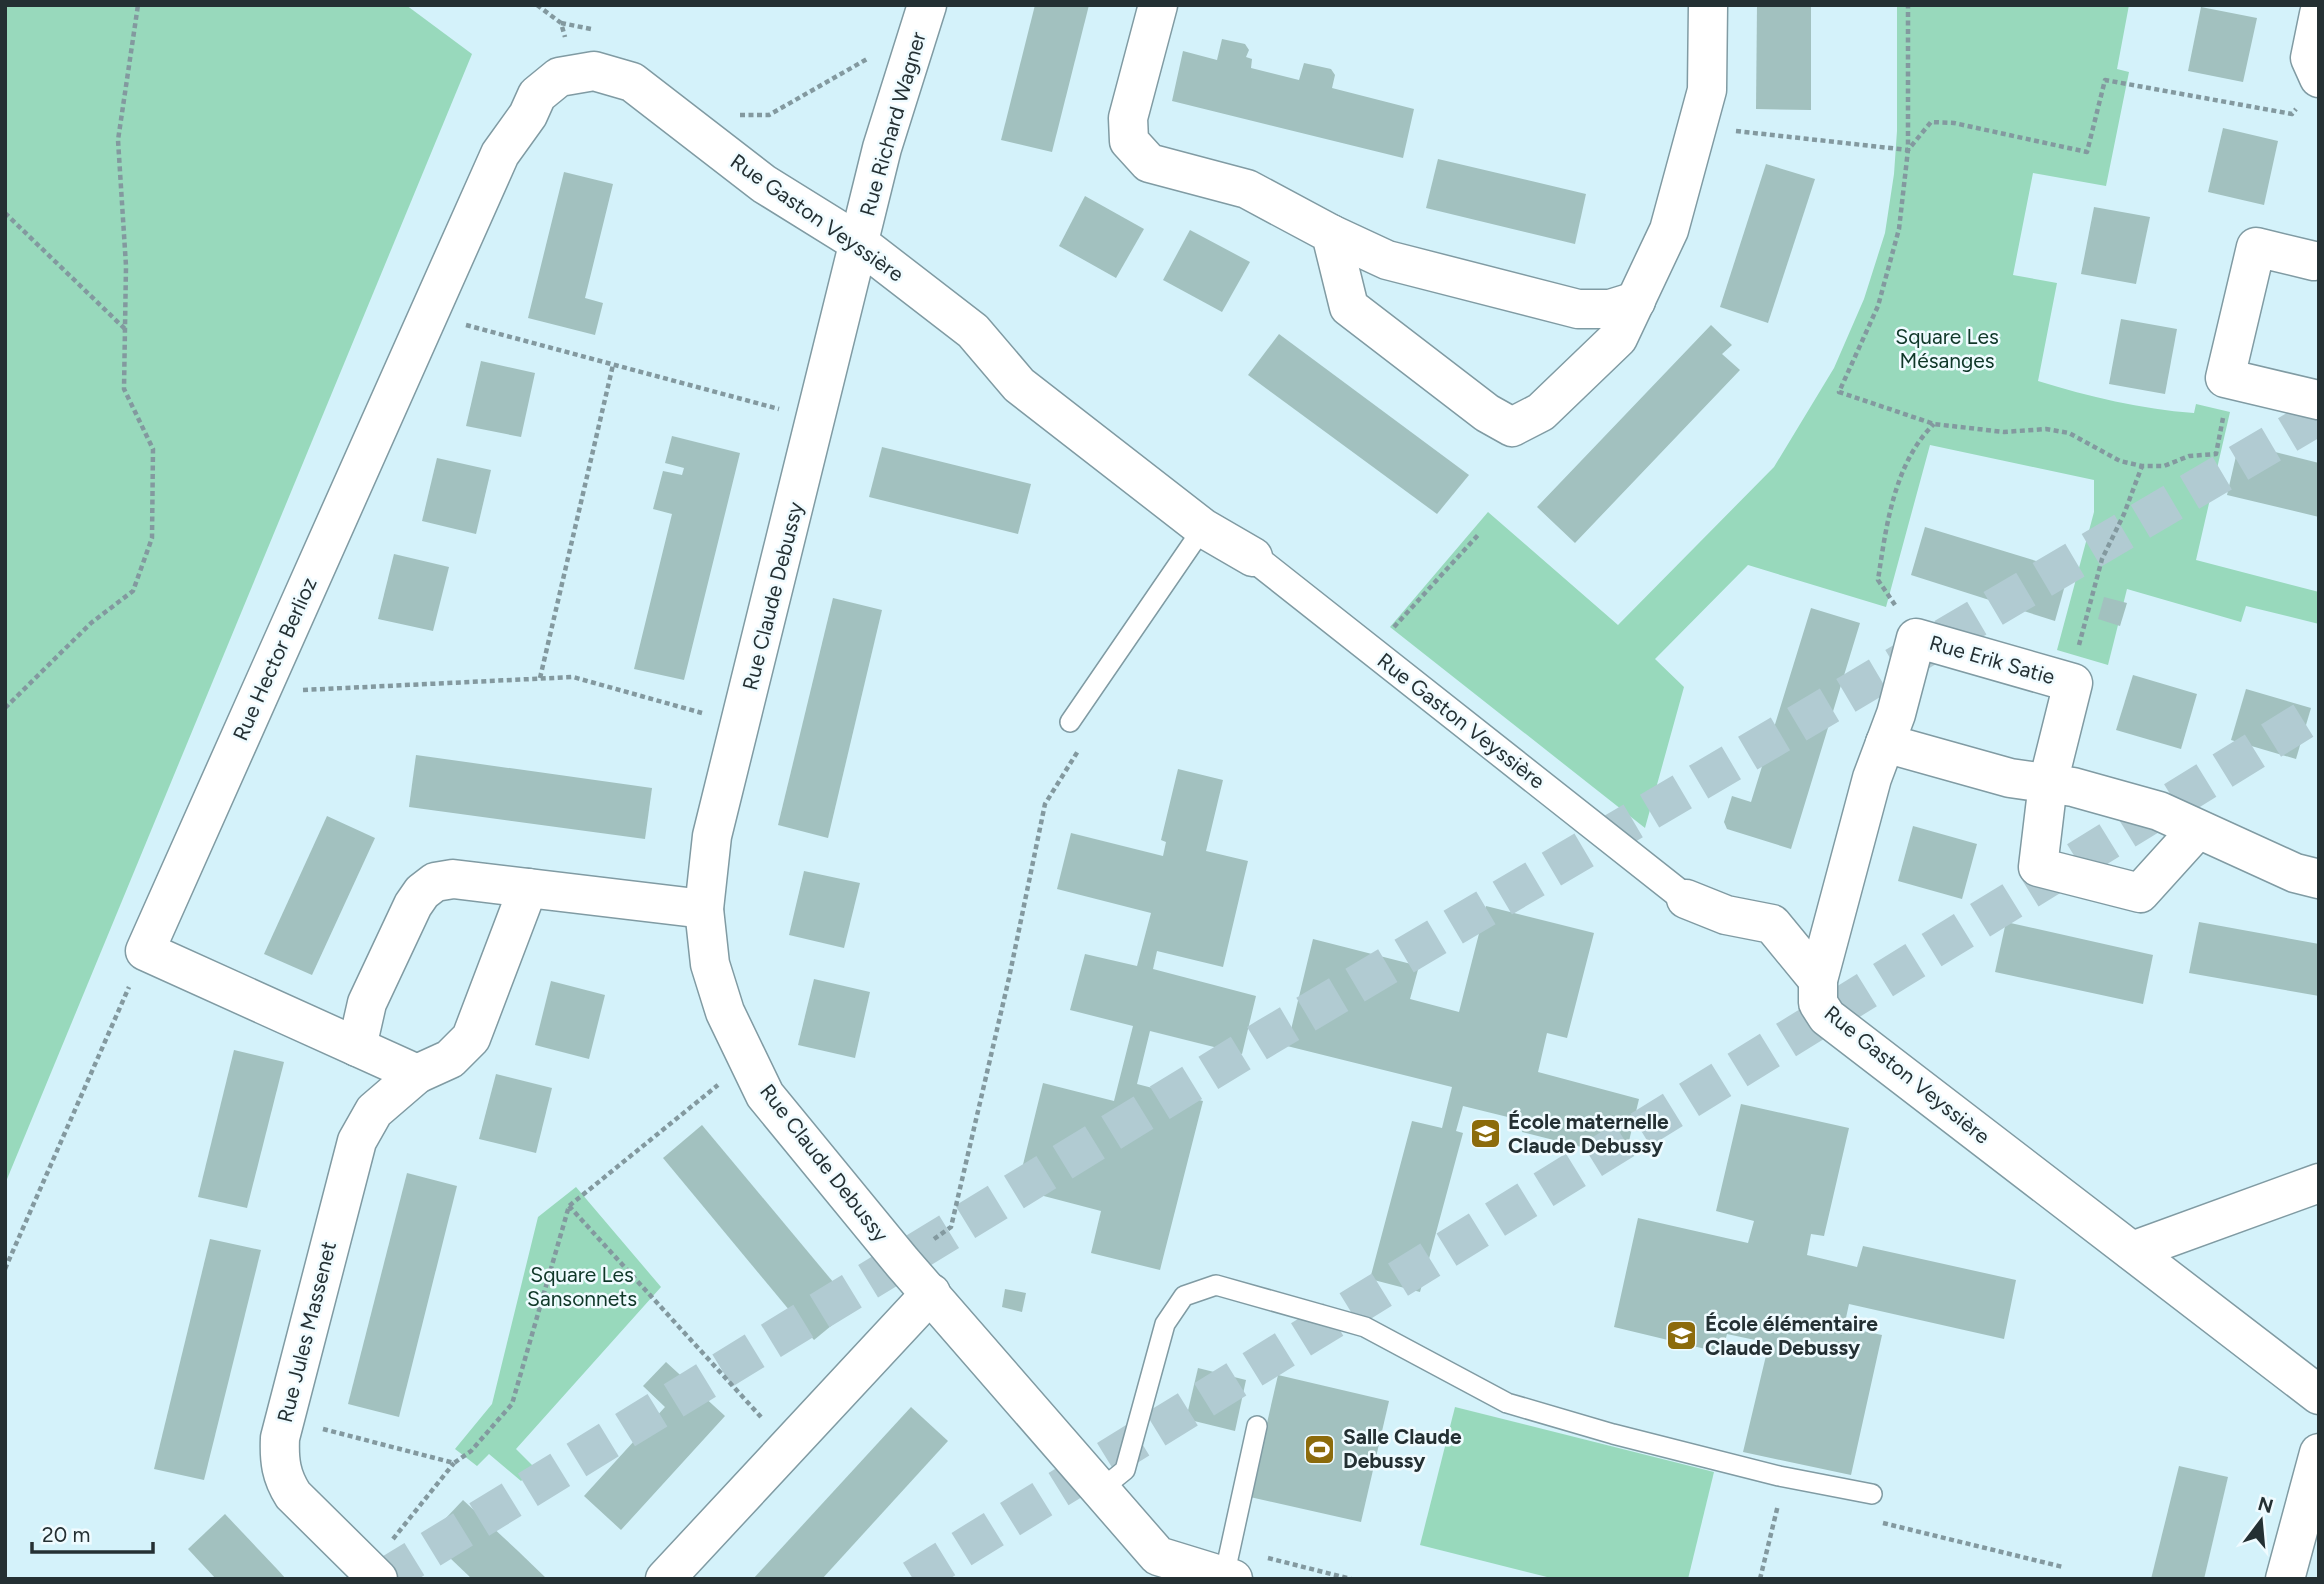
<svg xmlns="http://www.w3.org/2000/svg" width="2324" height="1584" font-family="Figtree,sans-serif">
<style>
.green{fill:#98d9bc}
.building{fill:#a2c1bf}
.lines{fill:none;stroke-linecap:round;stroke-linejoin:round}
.trunk-tunnel{stroke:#b1cbd2;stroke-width:38;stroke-dasharray:38 19;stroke-linecap:butt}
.service-casing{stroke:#809ba3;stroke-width:22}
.pedestrian-casing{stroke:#809ba3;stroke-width:31}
.minor-casing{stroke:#809ba3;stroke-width:41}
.path{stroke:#83999f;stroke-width:4.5;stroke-dasharray:5 3.5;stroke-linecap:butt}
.service{stroke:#fff;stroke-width:19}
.pedestrian{stroke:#fff;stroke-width:28}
.minor{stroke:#fff;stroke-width:38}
.labels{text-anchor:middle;stroke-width:5;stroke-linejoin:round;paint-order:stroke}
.street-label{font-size:21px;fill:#243033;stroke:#effbff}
.park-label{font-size:21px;fill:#0f3728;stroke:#effbff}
.poi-label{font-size:21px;font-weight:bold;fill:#243033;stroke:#effbff;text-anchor:start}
</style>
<rect width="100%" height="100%" fill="#d4f2fa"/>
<!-- green -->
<g class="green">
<polygon points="5,5 406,5 472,54 5,1184"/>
<path d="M 1897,5 L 2129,5 L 2117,69 L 2129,72 L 2106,186 L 2033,173 L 2013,275 L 2057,283 L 2038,381 C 2090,397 2140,409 2194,413 L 2196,404 L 2230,412 L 2196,560 L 2319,592 L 2319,624 L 2246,606 L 2241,622 L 2127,589 L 2108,665 L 2057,650 L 2094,512 L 2094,480 L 1930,445 L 1886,607 L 1748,565 L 1655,659 L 1684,687 L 1645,828 L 1390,627 L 1488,512 L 1618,625 L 1774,467 L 1834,368 L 1864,299 L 1885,233 L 1894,174 L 1897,131 Z"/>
<polygon points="576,1187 661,1287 516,1449 535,1468 521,1481 489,1454 477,1466 455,1449 492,1404 538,1217"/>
<polygon points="1455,1407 1714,1472 1688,1579 1555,1579 1420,1545"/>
</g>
<!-- building -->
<g class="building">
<polygon points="1035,5 1089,5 1052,152 1001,140"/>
<polygon points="1757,5 1811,5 1811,110 1756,109"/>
<polygon points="2201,7 2257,18 2243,82 2188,71"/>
<polygon points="1222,39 1245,44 1249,50 1246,57 1252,59 1251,68 1299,80 1304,63 1331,69 1335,75 1332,88 1414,109 1403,158 1172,101 1183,51 1217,60"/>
<polygon points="2223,128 2278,141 2264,205 2208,192"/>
<polygon points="1438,159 1586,194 1575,244 1426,208"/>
<polygon points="1766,164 1815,179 1768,323 1720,307"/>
<polygon points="564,172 613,184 585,298 603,303 595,335 528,318"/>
<polygon points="1085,196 1144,229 1116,278 1059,246"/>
<polygon points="2094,207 2150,217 2136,284 2081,274"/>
<polygon points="1190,230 1250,262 1222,312 1163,280"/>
<polygon points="2121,319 2177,329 2165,394 2109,384"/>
<polygon points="1711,325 1732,345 1722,354 1740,370 1575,543 1537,507"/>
<polygon points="1279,334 1469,475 1437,514 1248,375"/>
<polygon points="481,361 535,373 521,437 466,426"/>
<polygon points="672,436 740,453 684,680 634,669 672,514 653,509 663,471 682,475 684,468 665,463"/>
<polygon points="2239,443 2319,463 2319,517 2227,495"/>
<polygon points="882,447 1031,484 1018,534 869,497"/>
<polygon points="437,458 491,470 476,534 422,521"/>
<polygon points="1925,527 2069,571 2055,621 1911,575"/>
<polygon points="394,554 449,567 433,631 378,619"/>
<polygon points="2104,597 2127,603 2120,626 2098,619"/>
<polygon points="833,598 882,610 828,838 778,825"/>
<polygon points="1811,608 1860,623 1791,849 1727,829 1724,822 1732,796 1751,802"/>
<polygon points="2133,675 2197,694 2181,749 2116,730"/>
<polygon points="2246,689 2311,708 2296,759 2231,740"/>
<polygon points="416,755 652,788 645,839 409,807"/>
<polygon points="1178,769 1223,780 1206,851 1248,861 1223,967 1157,951 1153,969 1256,996 1242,1054 1150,1031 1137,1084 1203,1101 1160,1270 1091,1253 1101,1211 1017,1189 1043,1083 1114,1101 1133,1026 1070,1010 1085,954 1137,966 1151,913 1057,889 1071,833 1163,856 1166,842 1161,840"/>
<polygon points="327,816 375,838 312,975 264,954"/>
<polygon points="1913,826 1977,844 1962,899 1898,881"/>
<polygon points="804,871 860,883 844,948 789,935"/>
<polygon points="1486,906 1594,933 1567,1038 1547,1033 1538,1072 1639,1099 1625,1158 1522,1132 1524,1121 1463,1106 1456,1131 1463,1133 1420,1292 1370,1279 1412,1121 1442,1128 1452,1087 1287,1046 1313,939 1419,966 1410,999 1459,1012"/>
<polygon points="2006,922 2153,955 2143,1004 1995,972"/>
<polygon points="2199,922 2319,944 2319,996 2189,973"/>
<polygon points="814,979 870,992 855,1058 798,1045"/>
<polygon points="551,981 605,995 589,1059 535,1045"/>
<polygon points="234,1050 284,1062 247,1208 198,1197"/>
<polygon points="496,1074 552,1088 536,1153 479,1139"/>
<polygon points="1741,1104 1849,1128 1824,1236 1811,1234 1807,1255 1857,1267 1863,1246 2016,1280 2004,1339 1849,1304 1844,1327 1882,1335 1851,1475 1743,1452 1769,1343 1727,1334 1722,1353 1614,1327 1638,1218 1748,1243 1754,1221 1716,1211"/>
<polygon points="702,1125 854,1307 814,1340 663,1158"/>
<polygon points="407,1173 457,1186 399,1417 348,1404"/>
<polygon points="210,1239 261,1250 204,1480 154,1469"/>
<polygon points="1005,1289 1026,1293 1022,1312 1002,1307"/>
<polygon points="666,1362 725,1416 621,1530 584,1496 665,1407 643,1386"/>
<polygon points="1198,1368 1246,1380 1235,1431 1186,1419"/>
<polygon points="1278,1375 1389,1401 1361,1522 1250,1497"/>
<polygon points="911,1407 948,1441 822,1579 753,1579"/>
<polygon points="2179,1466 2228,1477 2204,1579 2151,1579"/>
<polygon points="463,1500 518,1551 547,1579 472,1579 428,1537"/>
<polygon points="225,1514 277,1569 286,1579 216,1579 188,1549"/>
</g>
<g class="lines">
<!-- trunk-tunnel -->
<g class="trunk-tunnel">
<polyline points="382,1579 1267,1037 2319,416"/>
<polyline points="913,1579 2319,711"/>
</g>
<defs>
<g id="service">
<polyline points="1070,722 1203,528"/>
<polyline points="1099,1491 1125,1470 1165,1324 1184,1296 1216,1285 1365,1327 1507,1403 1613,1434 1779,1476 1872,1494"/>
<polyline points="1224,1577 1257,1426"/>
</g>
<polyline id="pedestrian" points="1253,557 1686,899"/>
<g id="minor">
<polyline points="927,5 882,148 712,836 704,909 710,964 725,1012 765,1095 902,1262 1158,1556 1233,1579"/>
<polyline points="1158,5 1128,118 1129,141 1149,163 1247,189 1331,234 1349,307 1487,413 1512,427 1541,412 1618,338 1669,230 1707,90 1708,5"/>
<polyline points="2319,14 2310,58 2319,78"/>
<polyline points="1331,234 1387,260 1578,309 1610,309 1636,301"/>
<polyline points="2314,261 2256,247 2225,378 2318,400"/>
<polyline points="1885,743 2010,778 2073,787 2159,811 2295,873 2319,879"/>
<polyline points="2197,830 2140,893 2038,867 2048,783 2073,683 1916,638 1896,714 1872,778 1818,980 1818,1003 1827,1017 2319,1395"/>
<polyline points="528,888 471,1038 450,1059 417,1074 145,951 500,154 528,115 537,95 559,77 594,71 632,82 764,184 859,243 973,331 1019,385 1203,528 1253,557"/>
<polyline points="1686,899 1726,915 1772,924 1818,980"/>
<polyline points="357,1047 367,1003 413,905 422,892 435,882 453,879 704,909"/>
<polyline points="2132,1251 2319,1183"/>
<path d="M 378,1579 L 293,1495 C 281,1476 279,1461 280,1438 L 357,1141 L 374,1111 L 417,1074"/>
<polyline points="665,1579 931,1293"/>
<polyline points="2285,1579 2319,1453"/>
</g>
</defs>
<!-- service casing -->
<use href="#service" class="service-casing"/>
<!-- pedestrian casing -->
<use href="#pedestrian" class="pedestrian-casing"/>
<!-- minor casing -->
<use href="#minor" class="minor-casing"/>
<!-- path -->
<g class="path">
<polyline points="537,5 561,23 565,37"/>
<polyline points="561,23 591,29"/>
<polyline points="740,115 769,115 867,59"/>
<polyline points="1736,131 1908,150 1908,5"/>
<polyline points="5,213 125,329"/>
<polyline points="466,325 779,409"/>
<polyline points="2223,418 2216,454 2189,456 2164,466 2142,466 2120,461 2069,433 2046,429 2004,432 1934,424 1839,392 1878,306 1899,229 1908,150 1931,122 1954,123 2087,152 2105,80 2292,114 2296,109"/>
<path d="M 1895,605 L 1878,580 C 1886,527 1894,463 1934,424"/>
<polyline points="1394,627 1478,535"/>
<polyline points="2079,645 2102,559 2124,514 2142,466"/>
<polyline points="540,678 613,365"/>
<polyline points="303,690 573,677 702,713"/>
<polyline points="5,708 91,623 133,591 152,538 153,449 124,389 126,266 118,140 138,5"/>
<polyline points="569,1206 761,1417"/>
<polyline points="934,1239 951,1227 1009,978 1045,804 1078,751"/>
<polyline points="5,1269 129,987"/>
<polyline points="323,1429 454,1463 471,1451 512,1404 569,1206 718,1085"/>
<polyline points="1883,1523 2063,1567"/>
<polyline points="393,1539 454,1463"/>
<polyline points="1268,1558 1351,1579"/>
<polyline points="1760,1579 1778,1505"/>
</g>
<!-- service -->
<use href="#service" class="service"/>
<!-- pedestrian -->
<use href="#pedestrian" class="pedestrian"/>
<!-- minor -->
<use href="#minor" class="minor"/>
</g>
<!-- icons -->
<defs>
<symbol id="school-square" viewBox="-11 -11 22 22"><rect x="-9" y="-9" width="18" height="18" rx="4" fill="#8c6b0c" stroke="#effbff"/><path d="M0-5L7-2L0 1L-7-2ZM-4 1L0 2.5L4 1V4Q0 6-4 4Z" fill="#fff"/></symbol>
<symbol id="stadium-square" viewBox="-11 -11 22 22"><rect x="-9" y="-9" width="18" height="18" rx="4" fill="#8c6b0c" stroke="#effbff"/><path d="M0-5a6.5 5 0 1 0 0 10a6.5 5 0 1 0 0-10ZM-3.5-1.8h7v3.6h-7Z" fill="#fff"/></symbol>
</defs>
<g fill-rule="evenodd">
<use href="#school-square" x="1468" y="1116" width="35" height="35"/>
<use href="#school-square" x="1664" y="1318" width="35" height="35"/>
<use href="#stadium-square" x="1302" y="1432" width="35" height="35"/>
</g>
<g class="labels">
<!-- street labels -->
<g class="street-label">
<text transform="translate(893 124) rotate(-74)" y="7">Rue Richard Wagner</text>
<text transform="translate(817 218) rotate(35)" y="7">Rue Gaston Veyssière</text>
<text transform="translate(773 596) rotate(-76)" y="7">Rue Claude Debussy</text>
<text transform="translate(275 659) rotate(-66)" y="7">Rue Hector Berlioz</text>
<text transform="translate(1992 660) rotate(16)" y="7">Rue Erik Satie</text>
<text transform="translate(1461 721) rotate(38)" y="7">Rue Gaston Veyssière</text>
<text transform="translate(1907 1075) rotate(39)" y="7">Rue Gaston Veyssière</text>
<text transform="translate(824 1163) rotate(52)" y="7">Rue Claude Debussy</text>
<text transform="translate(307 1332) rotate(-76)" y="7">Rue Jules Massenet</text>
</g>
<!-- park labels -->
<g class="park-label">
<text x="1947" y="344">Square Les<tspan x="1947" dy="24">Mésanges</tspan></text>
<text x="582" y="1282">Square Les<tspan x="582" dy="24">Sansonnets</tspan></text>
</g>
<!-- poi labels -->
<g class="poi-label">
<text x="1508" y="1129">École maternelle<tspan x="1508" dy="24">Claude Debussy</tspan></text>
<text x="1705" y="1331">École élémentaire<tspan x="1705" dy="24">Claude Debussy</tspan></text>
<text x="1343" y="1444">Salle Claude<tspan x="1343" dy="24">Debussy</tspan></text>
</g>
</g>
<!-- border -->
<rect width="2324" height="1584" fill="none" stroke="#243033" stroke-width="14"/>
<!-- north arrow -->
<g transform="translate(2261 1521) rotate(16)" stroke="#effbff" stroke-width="5" paint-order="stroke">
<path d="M0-5L12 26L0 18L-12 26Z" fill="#243033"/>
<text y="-10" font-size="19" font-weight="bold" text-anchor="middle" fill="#243033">N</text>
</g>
<!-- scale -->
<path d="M32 1542v10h121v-10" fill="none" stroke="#243033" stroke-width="3.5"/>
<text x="42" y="1542" font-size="21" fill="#243033" stroke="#effbff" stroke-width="5" paint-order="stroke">20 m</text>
</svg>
